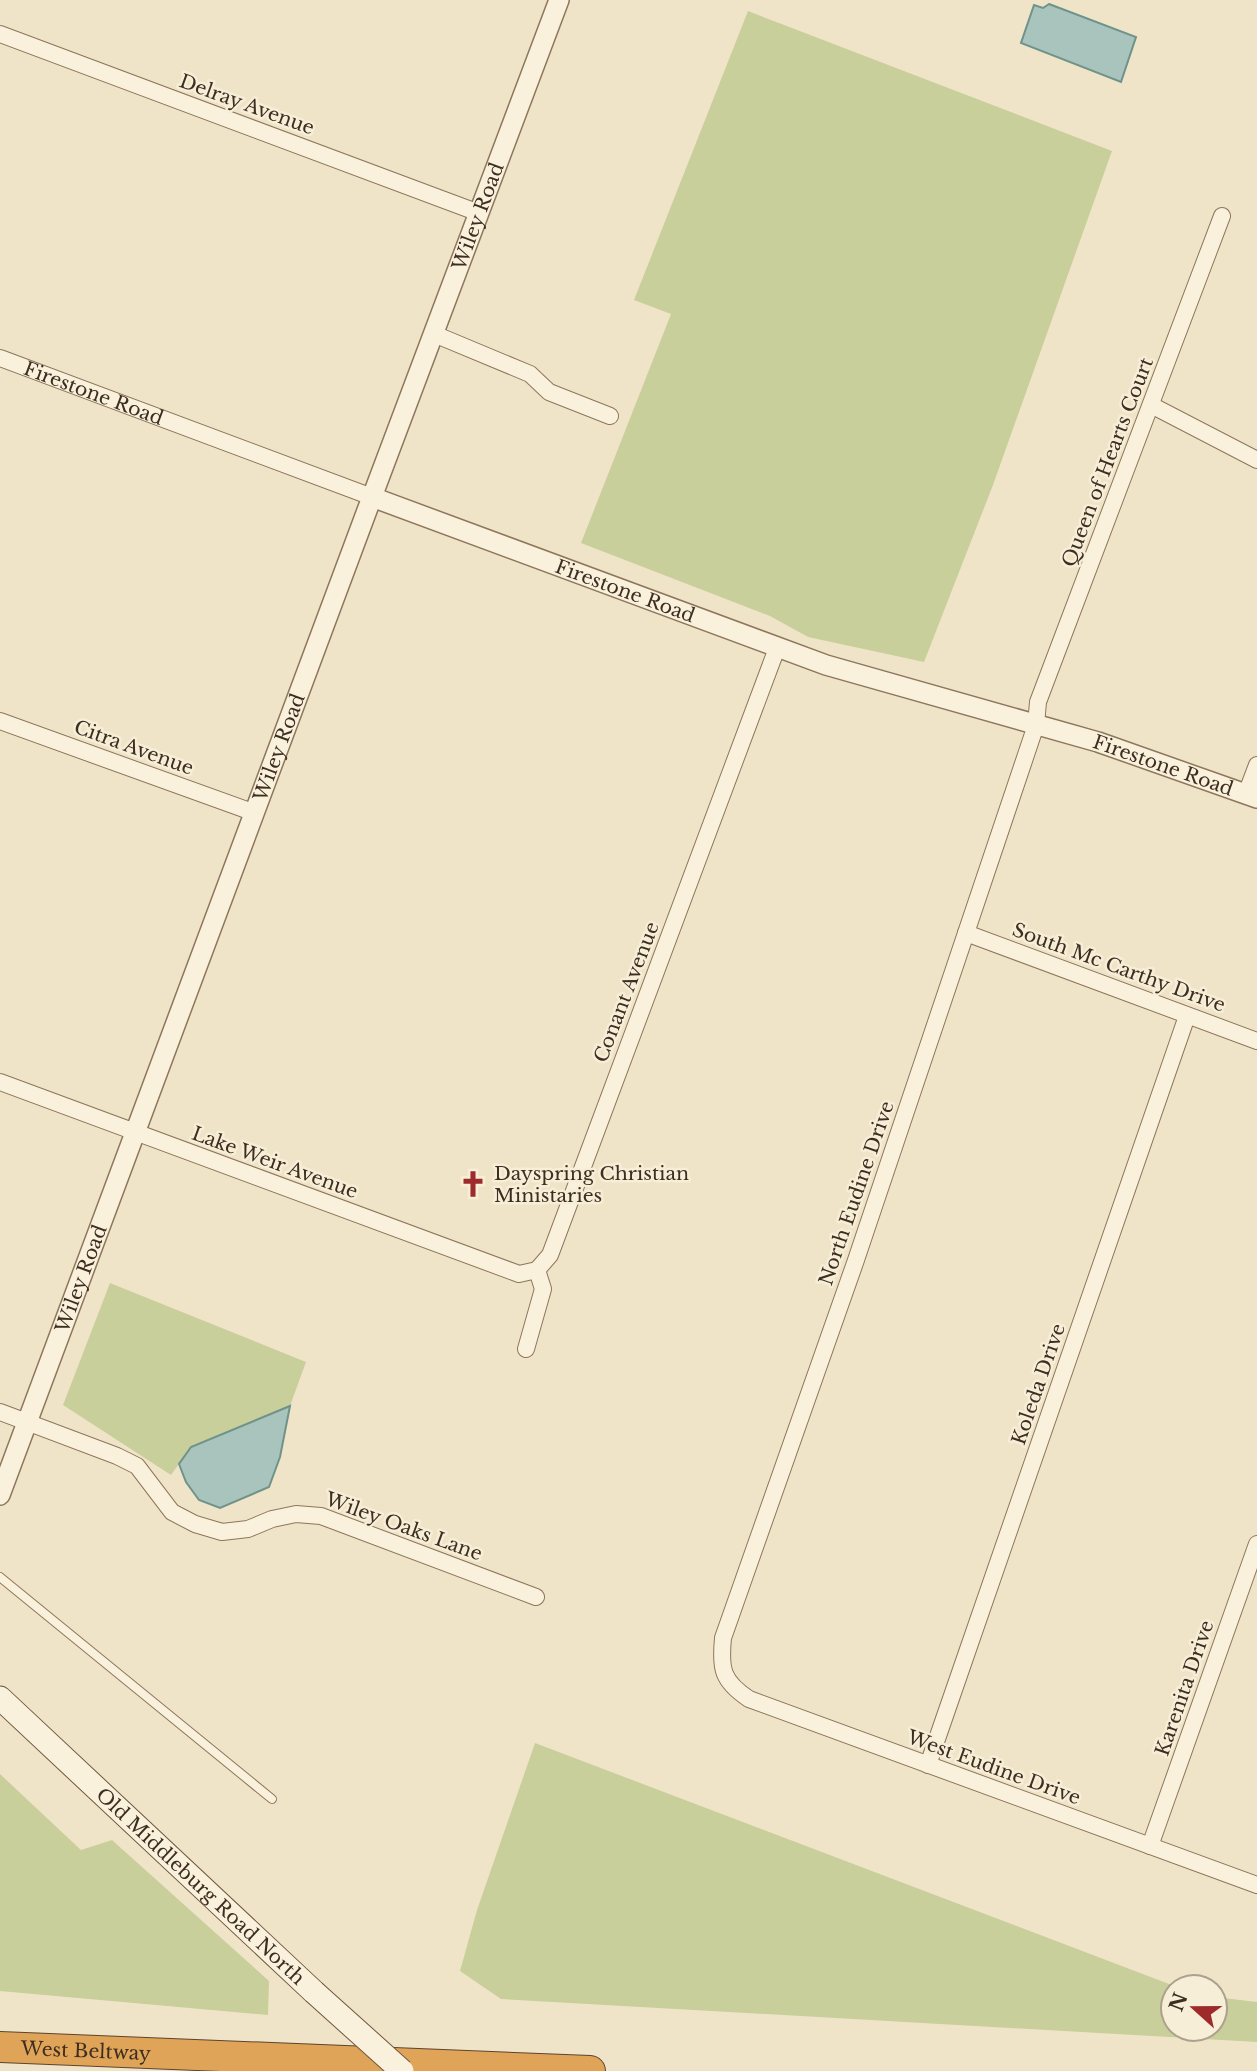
<svg xmlns="http://www.w3.org/2000/svg" width="1257" height="2071" font-family="'Libre Baskerville',serif">
<style>
.green{fill:#c9cf9b}
.water{fill:#a9c4bc;stroke:#6f938a;stroke-width:2}
.lines{fill:none;stroke-linecap:round;stroke-linejoin:round}
.service-casing{stroke:#8d765c;stroke-width:10}
.minor-casing{stroke:#8d765c;stroke-width:18}
.tertiary-casing{stroke:#8d765c;stroke-width:22}
.secondary-casing{stroke:#6f573f;stroke-width:25}
.motorway-casing{stroke:#5b4430;stroke-width:32}
.service{stroke:#faf1dc;stroke-width:8}
.minor{stroke:#faf1dc;stroke-width:16}
.tertiary{stroke:#faf1dc;stroke-width:19}
.secondary{stroke:#faf1dc;stroke-width:23}
.motorway{stroke:#e0a458;stroke-width:30}
.secondary-bridge-casing{stroke:#6f573f;stroke-width:25;stroke-linecap:butt}
.secondary-bridge{stroke:#faf1dc;stroke-width:23}
.labels{text-anchor:middle;stroke-width:5;stroke-linejoin:round;paint-order:stroke}
.street-label{font-size:19px;fill:#3d2e20;stroke:#f7eed8}
.poi-label{font-size:19px;fill:#3d2e20;stroke:#f7eed8;text-anchor:start}
</style>
<rect width="100%" height="100%" fill="#f0e4c8"/>
<!-- green -->
<g class="green">
<polygon points="748,11 1112,151 993,485 924,662 808,637 770,616 581,543 671,314 634,300"/>
<polygon points="110,1283 306,1362 290,1406 191,1447 171,1475 63,1405"/>
<polygon points="535,1743 1177,1987 1173,1987 1173,2029 1215,2029 1215,1997 1257,2002 1257,2042 501,1999 460,1971 477,1910"/>
<polygon points="0,1774 81,1850 112,1840 269,1981 268,2015 0,1991"/>
</g>
<!-- water -->
<g class="water">
<polygon points="1049,4 1136,37 1121,82 1021,43 1034,5 1043,8"/>
<polygon points="290,1406 280,1457 269,1487 220,1508 199,1500 186,1482 179,1464 191,1447"/>
</g>
<g class="lines">
<defs>
<polyline id="service" points="0,1577 272,1799"/>
<g id="minor">
<polyline points="0,34 479,213"/>
<path d="M 1222,216 L 1038,702 L 1036,725 L 856,1260 L 723,1638 C 720,1669 722,1681 749,1699 L 1257,1885"/>
<polyline points="434,334 530,374 549,392 610,416"/>
<path id="s1" d="M 0,358 L 372,497"/>
<polyline points="1151,405 1257,460"/>
<polyline points="0,721 255,813"/>
<polyline points="1246,794 1257,765"/>
<polyline points="966,933 1257,1041"/>
<polyline points="0,1082 519,1274 537,1270"/>
<polyline points="537,1270 550,1255 777,648"/>
<polyline points="526,1349 543,1289 537,1270"/>
<polyline points="0,1412 117,1456 137,1466 172,1512 195,1524 222,1532 248,1529 272,1519 296,1514 321,1516 536,1597"/>
<polyline points="928,1765 1187,1016"/>
<polyline points="1150,1846 1257,1544"/>
</g>
<g id="tertiary">
<path id="s2" d="M 372,497 L 826,665 L 1098,742 L 1257,798"/>
<path id="s3" d="M 0,1495 L 372,497 L 559,0"/>
</g>
<g id="secondary">
<path id="s4" d="M 0,1698 L 314,1992"/>
</g>
<g id="motorway">
<path id="s5" d="M 0,2047 L 590,2071"/>
</g>
</defs>
<!-- service casing -->
<use href="#service" class="service-casing"/>
<!-- minor casing -->
<use href="#minor" class="minor-casing"/>
<!-- tertiary casing -->
<use href="#tertiary" class="tertiary-casing"/>
<!-- secondary casing -->
<use href="#secondary" class="secondary-casing"/>
<!-- motorway casing -->
<use href="#motorway" class="motorway-casing"/>
<!-- service -->
<use href="#service" class="service"/>
<!-- minor -->
<use href="#minor" class="minor"/>
<!-- tertiary -->
<use href="#tertiary" class="tertiary"/>
<!-- secondary -->
<use href="#secondary" class="secondary"/>
<!-- motorway -->
<use href="#motorway" class="motorway"/>
<defs>
<polyline id="secondary-bridge" points="314,1992 402,2071"/>
</defs>
<!-- secondary-bridge casing -->
<use href="#secondary-bridge" class="secondary-bridge-casing"/>
<!-- secondary-bridge -->
<use href="#secondary-bridge" class="secondary-bridge"/>
</g>
<!-- icons -->
<defs>
<symbol id="church-bare" viewBox="-9 -9 18 18"><path d="M-1.2-6h2.4v3.5h3.3v2.4h-3.3V6h-2.4V-.1h-3.3v-2.4h3.3Z" fill="#9e2a2b" stroke="#f7eed8" stroke-width="2.5" paint-order="stroke"/></symbol>
</defs>
<g fill-rule="evenodd">
<use href="#church-bare" x="454" y="1165" width="38" height="38"/>
</g>
<g class="labels">
<!-- street labels -->
<g class="street-label">
<text transform="translate(247 104) rotate(20)" y="7">Delray Avenue</text>
<text dy="7" stroke="none"><textPath href="#s3" startOffset="1365">Wiley Road</textPath></text>
<text dy="7" stroke="none"><textPath href="#s1" startOffset="100">Firestone Road</textPath></text>
<text transform="translate(1107 462) rotate(-69)" y="7">Queen of Hearts Court</text>
<text dy="7" stroke="none"><textPath href="#s2" startOffset="270">Firestone Road</textPath></text>
<text transform="translate(134 747) rotate(20)" y="7">Citra Avenue</text>
<text dy="7" stroke="none"><textPath href="#s3" startOffset="798">Wiley Road</textPath></text>
<text dy="7" stroke="none"><textPath href="#s2" startOffset="836">Firestone Road</textPath></text>
<text transform="translate(1119 967) rotate(20)" y="7">South Mc Carthy Drive</text>
<text transform="translate(626 992) rotate(-69)" y="7">Conant Avenue</text>
<text transform="translate(275 1162) rotate(20)" y="7">Lake Weir Avenue</text>
<text transform="translate(856 1193) rotate(-71)" y="7">North Eudine Drive</text>
<text dy="7" stroke="none"><textPath href="#s3" startOffset="231">Wiley Road</textPath></text>
<text transform="translate(1038 1384) rotate(-71)" y="7">Koleda Drive</text>
<text transform="translate(404 1526) rotate(20)" y="7">Wiley Oaks Lane</text>
<text transform="translate(1184 1688) rotate(-71)" y="7">Karenita Drive</text>
<text transform="translate(994 1767) rotate(20)" y="7">West Eudine Drive</text>
<text dy="7" stroke="none"><textPath href="#s4" startOffset="275">Old Middleburg Road North</textPath></text>
<text dy="7" stroke="none"><textPath href="#s5" startOffset="86">West Beltway</textPath></text>
</g>
<!-- poi labels -->
<g class="poi-label">
<text x="494" y="1180">Dayspring Christian<tspan x="494" dy="22">Ministaries</tspan></text>
</g>
</g>
<!-- north arrow -->
<g transform="translate(1194 2008) rotate(291)"><circle r="33" fill="#f7eed8" stroke="#ada18e" stroke-width="2"/>
<path d="M0-5L12 26L0 18L-12 26Z" fill="#9e2a2b"/>
<text y="-10" font-size="19" font-weight="bold" text-anchor="middle" fill="#3d2e20">N</text>
</g>
</svg>
